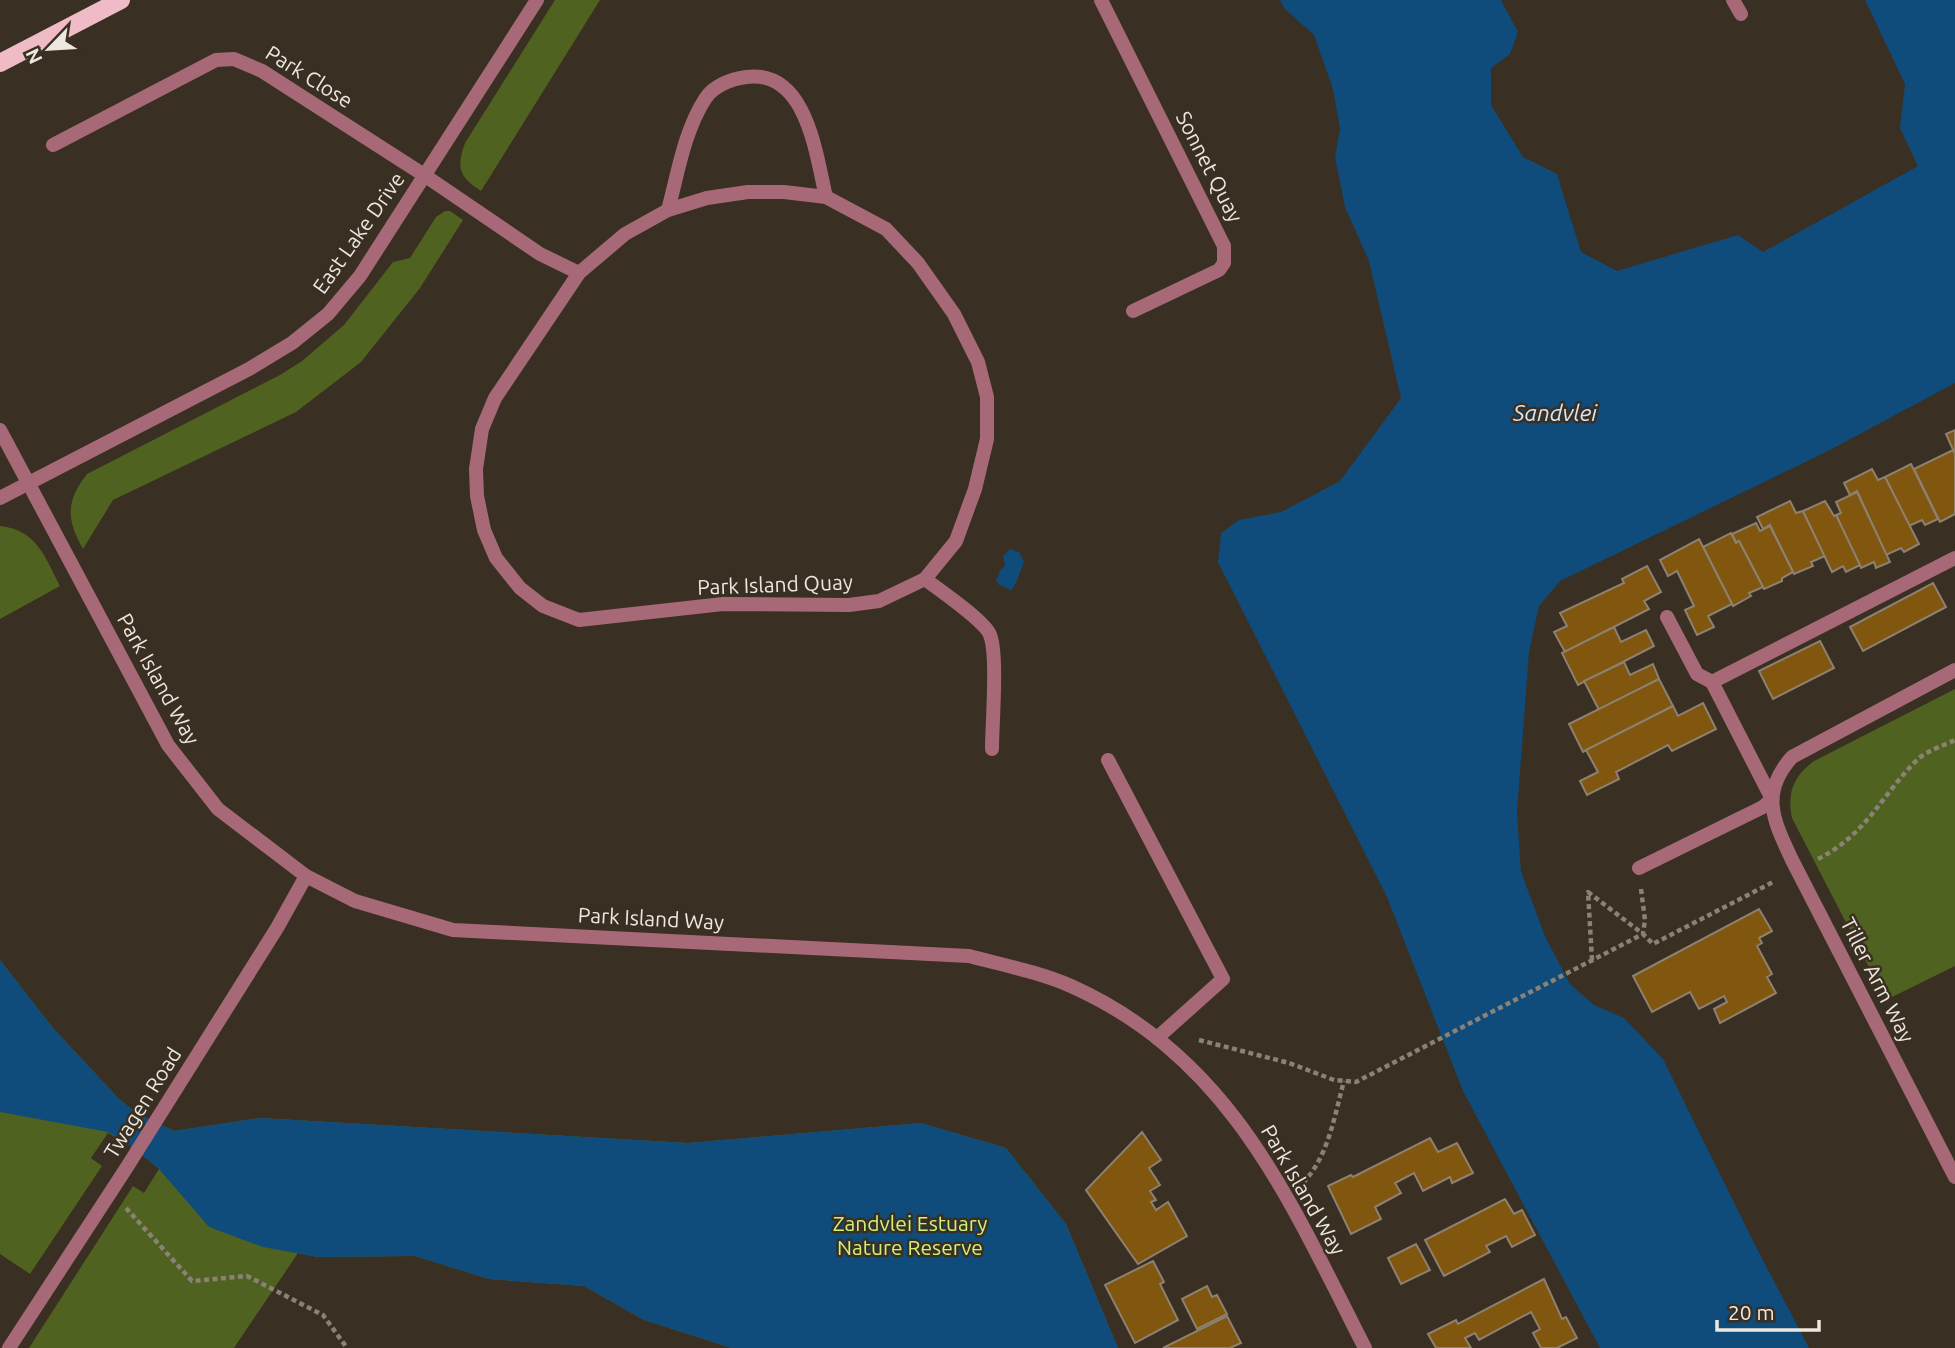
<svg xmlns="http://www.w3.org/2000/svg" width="1955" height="1348" font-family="Ubuntu,sans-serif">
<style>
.green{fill:#506220}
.water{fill:#0f4c7b}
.building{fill:#81560f;stroke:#8d8172;stroke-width:2}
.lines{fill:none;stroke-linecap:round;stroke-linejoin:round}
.path{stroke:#8b8277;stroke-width:4.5;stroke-dasharray:5 3.5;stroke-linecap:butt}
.service{stroke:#a76978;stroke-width:14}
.minor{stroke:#a76978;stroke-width:14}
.primary{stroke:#efbbc6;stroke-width:18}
.labels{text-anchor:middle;stroke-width:5;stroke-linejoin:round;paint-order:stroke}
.street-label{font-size:21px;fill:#eee7df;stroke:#392f22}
.park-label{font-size:21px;fill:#cef27a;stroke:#392f22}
.water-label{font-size:23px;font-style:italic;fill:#d4e6f8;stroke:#392f22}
</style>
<rect width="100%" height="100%" fill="#392f22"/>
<!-- green -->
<g class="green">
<path d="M 555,0 L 600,0 L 481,191 C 459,177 456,168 465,143 Z"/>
<path d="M 445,211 L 450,211 L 463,220 L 420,288 L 361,362 L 296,412 L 113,500 L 83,549 C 66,519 66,501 87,474 L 280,375 L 302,361 L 344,325 L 393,262 L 410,258 L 436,217 Z"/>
<path d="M 0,526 C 37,530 45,557 60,586 L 0,619 Z"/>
<path d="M 1955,689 L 1955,966 L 1886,1000 L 1792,818 C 1787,792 1793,777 1814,761 Z"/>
<polygon points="0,960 53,1028 119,1099 138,1114 174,1131 260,1118 688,1143 921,1123 1006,1148 1066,1224 1118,1348 732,1348 644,1320 584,1286 489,1279 415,1256 318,1257 298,1253 234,1348 29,1348 133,1186 144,1193 159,1169 131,1146 108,1133 91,1158 102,1166 30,1274 0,1254"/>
</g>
<!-- water -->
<g class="water">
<polygon points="1280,0 1501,0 1518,32 1510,54 1491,68 1491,105 1523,157 1557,174 1581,252 1617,271 1738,235 1763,252 1918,166 1900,128 1905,84 1865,0 1955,0 1955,383 1828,451 1560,581 1539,606 1529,652 1517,812 1521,872 1545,936 1570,984 1594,1005 1624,1018 1663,1059 1755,1245 1809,1348 1600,1348 1463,1091 1387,897 1218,562 1221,533 1239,520 1281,512 1340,481 1401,398 1369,261 1345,207 1335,157 1340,129 1333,89 1314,35 1285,9"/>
<path d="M 1010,549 L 1019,552 L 1024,562 C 1021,569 1016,586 1011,590 L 999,585 L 996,581 L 1000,571 L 1005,565 L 1003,556 Z"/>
<polygon points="0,960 53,1028 119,1099 138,1114 174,1131 260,1118 688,1143 921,1123 1006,1148 1066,1224 1118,1348 732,1348 644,1320 584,1286 489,1279 415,1256 318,1257 263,1247 209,1227 159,1169 131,1146 108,1132 0,1112"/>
</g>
<!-- building -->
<g class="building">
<polygon points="1955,430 1955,454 1946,434"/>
<polygon points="1953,450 1955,454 1955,514 1940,522 1914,469"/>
<polygon points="1911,464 1938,519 1925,525 1922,520 1909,526 1885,477"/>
<polygon points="1872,469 1878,480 1885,477 1919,544 1904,552 1901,548 1886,555 1857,491 1850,495 1844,483"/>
<polygon points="1857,492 1890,562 1876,568 1874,562 1861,568 1836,515 1841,513 1836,502"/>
<polygon points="1790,501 1796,513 1803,511 1825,556 1811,562 1813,566 1794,574 1770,525 1763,529 1757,517"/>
<polygon points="1825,501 1834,516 1836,515 1860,565 1846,572 1843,566 1832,572 1803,511"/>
<polygon points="1756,523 1760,531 1770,526 1793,572 1782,578 1782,581 1764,589 1739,541 1736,542 1732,534"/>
<polygon points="1731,533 1736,543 1739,541 1763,587 1749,593 1751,596 1733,606 1703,547"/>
<polygon points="1699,539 1732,604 1708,616 1714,627 1697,635 1685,610 1694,606 1677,571 1668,576 1660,560"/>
<polygon points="1647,566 1661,592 1644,601 1649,609 1565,652 1554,632 1567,626 1560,613 1624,583 1622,579"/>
<polygon points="1933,583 1946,607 1863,651 1850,627"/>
<polygon points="1614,627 1621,642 1646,630 1654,646 1578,685 1562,653"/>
<polygon points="1820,641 1834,668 1773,699 1759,671"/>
<polygon points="1624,662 1630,675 1653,664 1659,679 1599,710 1584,681"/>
<polygon points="1659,679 1673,706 1583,752 1569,724"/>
<polygon points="1703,703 1716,729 1672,751 1668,745 1616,772 1619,779 1587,795 1580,781 1598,772 1586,750 1673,706 1678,716"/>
<polygon points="1759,909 1772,931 1759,938 1762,943 1757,946 1772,974 1767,977 1776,993 1720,1023 1714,1009 1727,1002 1724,996 1699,1009 1690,992 1652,1012 1633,976"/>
<polygon points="1142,1132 1161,1160 1149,1168 1160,1185 1150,1191 1156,1200 1151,1202 1156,1210 1168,1202 1187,1236 1138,1264 1086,1190"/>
<polygon points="1430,1138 1438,1152 1457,1143 1473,1173 1452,1183 1450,1177 1423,1191 1414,1173 1395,1183 1401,1193 1375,1207 1381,1219 1351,1234 1328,1186 1351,1175 1353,1177"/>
<polygon points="1505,1199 1514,1214 1522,1210 1535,1235 1512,1247 1506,1236 1486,1246 1490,1252 1444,1276 1425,1240"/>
<polygon points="1416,1244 1430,1270 1401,1284 1388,1258"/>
<polygon points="1153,1261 1164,1282 1160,1284 1178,1320 1135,1343 1105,1285"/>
<polygon points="1544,1279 1562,1319 1566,1317 1577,1338 1557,1348 1541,1348 1533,1333 1540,1329 1531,1312 1479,1340 1475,1333 1465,1338 1471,1348 1436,1348 1428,1334 1456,1320 1458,1324"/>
<polygon points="1207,1286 1212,1297 1217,1295 1227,1314 1197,1329 1182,1299"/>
<polygon points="1227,1316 1241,1343 1230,1348 1163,1348"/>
</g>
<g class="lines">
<!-- path -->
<g class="path">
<path d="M 1818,859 C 1867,834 1880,797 1917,760 C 1926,751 1943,746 1955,740"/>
<polyline points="1641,889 1645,920 1643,933"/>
<polyline points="1592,960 1588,892 1643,934 1653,944 1775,881"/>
<polyline points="1199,1040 1289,1063 1334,1080 1356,1082 1643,934"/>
<path d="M 1303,1183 C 1329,1155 1334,1117 1344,1081"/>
<polyline points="126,1208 192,1281 247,1276 323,1315 347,1348"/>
</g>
<!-- service -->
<g class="service">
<path d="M 925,579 C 939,590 985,621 990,635 C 998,654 992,725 992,749"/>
<polyline points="1667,617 1697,674 1712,682"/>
<polyline points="1108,760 1223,979 1157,1038"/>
<polyline points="1639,868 1763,807 1772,799 1712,682 1955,558"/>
</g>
<!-- minor -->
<g class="minor">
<polyline points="1101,0 1224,246 1224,263 1219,270 1133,311"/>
<polyline points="1733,0 1741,14"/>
<polyline points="53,145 216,60 234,59 262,71 424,175 540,254 579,273"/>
<polygon points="748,192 784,192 826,197 886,229 918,263 954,314 978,362 987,397 987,439 975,489 956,541 925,579 879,601 849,605 723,604 579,620 543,606 520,588 496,558 484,530 477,496 476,469 482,429 495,398 579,273 625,234 668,210 707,198"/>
<path d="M 668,210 C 678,173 684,132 705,99 C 713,86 731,79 746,77 C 807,69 816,155 826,197"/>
<path d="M 0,430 L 168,745 L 218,809 L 306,876 L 355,901 L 453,930 L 969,956 C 1003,965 1039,972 1071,986 C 1232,1058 1290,1202 1365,1348"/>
<polyline points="0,498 249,369 292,343 328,314 360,276 537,0"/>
<path d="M 1955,670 L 1792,757 C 1759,794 1774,821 1792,860 L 1955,1177"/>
<polyline points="9,1348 127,1167 277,928 306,876"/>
</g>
<!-- primary -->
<polyline class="primary" points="0,63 121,0"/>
</g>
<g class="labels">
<!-- street labels -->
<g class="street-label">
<text transform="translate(309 77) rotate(32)" y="7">Park Close</text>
<text transform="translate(1209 167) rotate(63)" y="7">Sonnet Quay</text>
<text transform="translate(359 233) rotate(-55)" y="7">East Lake Drive</text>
<text transform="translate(775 585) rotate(-2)" y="7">Park Island Quay</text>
<text transform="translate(158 679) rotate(61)" y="7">Park Island Way</text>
<text transform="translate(651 919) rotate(3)" y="7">Park Island Way</text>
<text transform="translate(1877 980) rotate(63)" y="7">Tiller Arm Way</text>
<text transform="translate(143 1103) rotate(-58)" y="7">Twagen Road</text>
<text transform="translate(1303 1190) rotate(60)" y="7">Park Island Way</text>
</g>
<!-- park labels -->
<g class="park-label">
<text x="910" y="1231">Zandvlei Estuary<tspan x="910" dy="24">Nature Reserve</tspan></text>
</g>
<!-- water labels -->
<g class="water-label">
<text x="1555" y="421">Sandvlei</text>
</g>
</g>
<!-- north arrow -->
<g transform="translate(49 49) rotate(245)" stroke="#392f22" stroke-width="5" paint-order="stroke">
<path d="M0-5L12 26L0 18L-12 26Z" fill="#eee7df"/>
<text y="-10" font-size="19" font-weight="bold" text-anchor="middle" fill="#eee7df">N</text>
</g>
<!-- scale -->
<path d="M1717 1320v10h102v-10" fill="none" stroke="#eee7df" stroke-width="3.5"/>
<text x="1728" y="1320" font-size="21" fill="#eee7df" stroke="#392f22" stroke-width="5" paint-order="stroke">20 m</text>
</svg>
